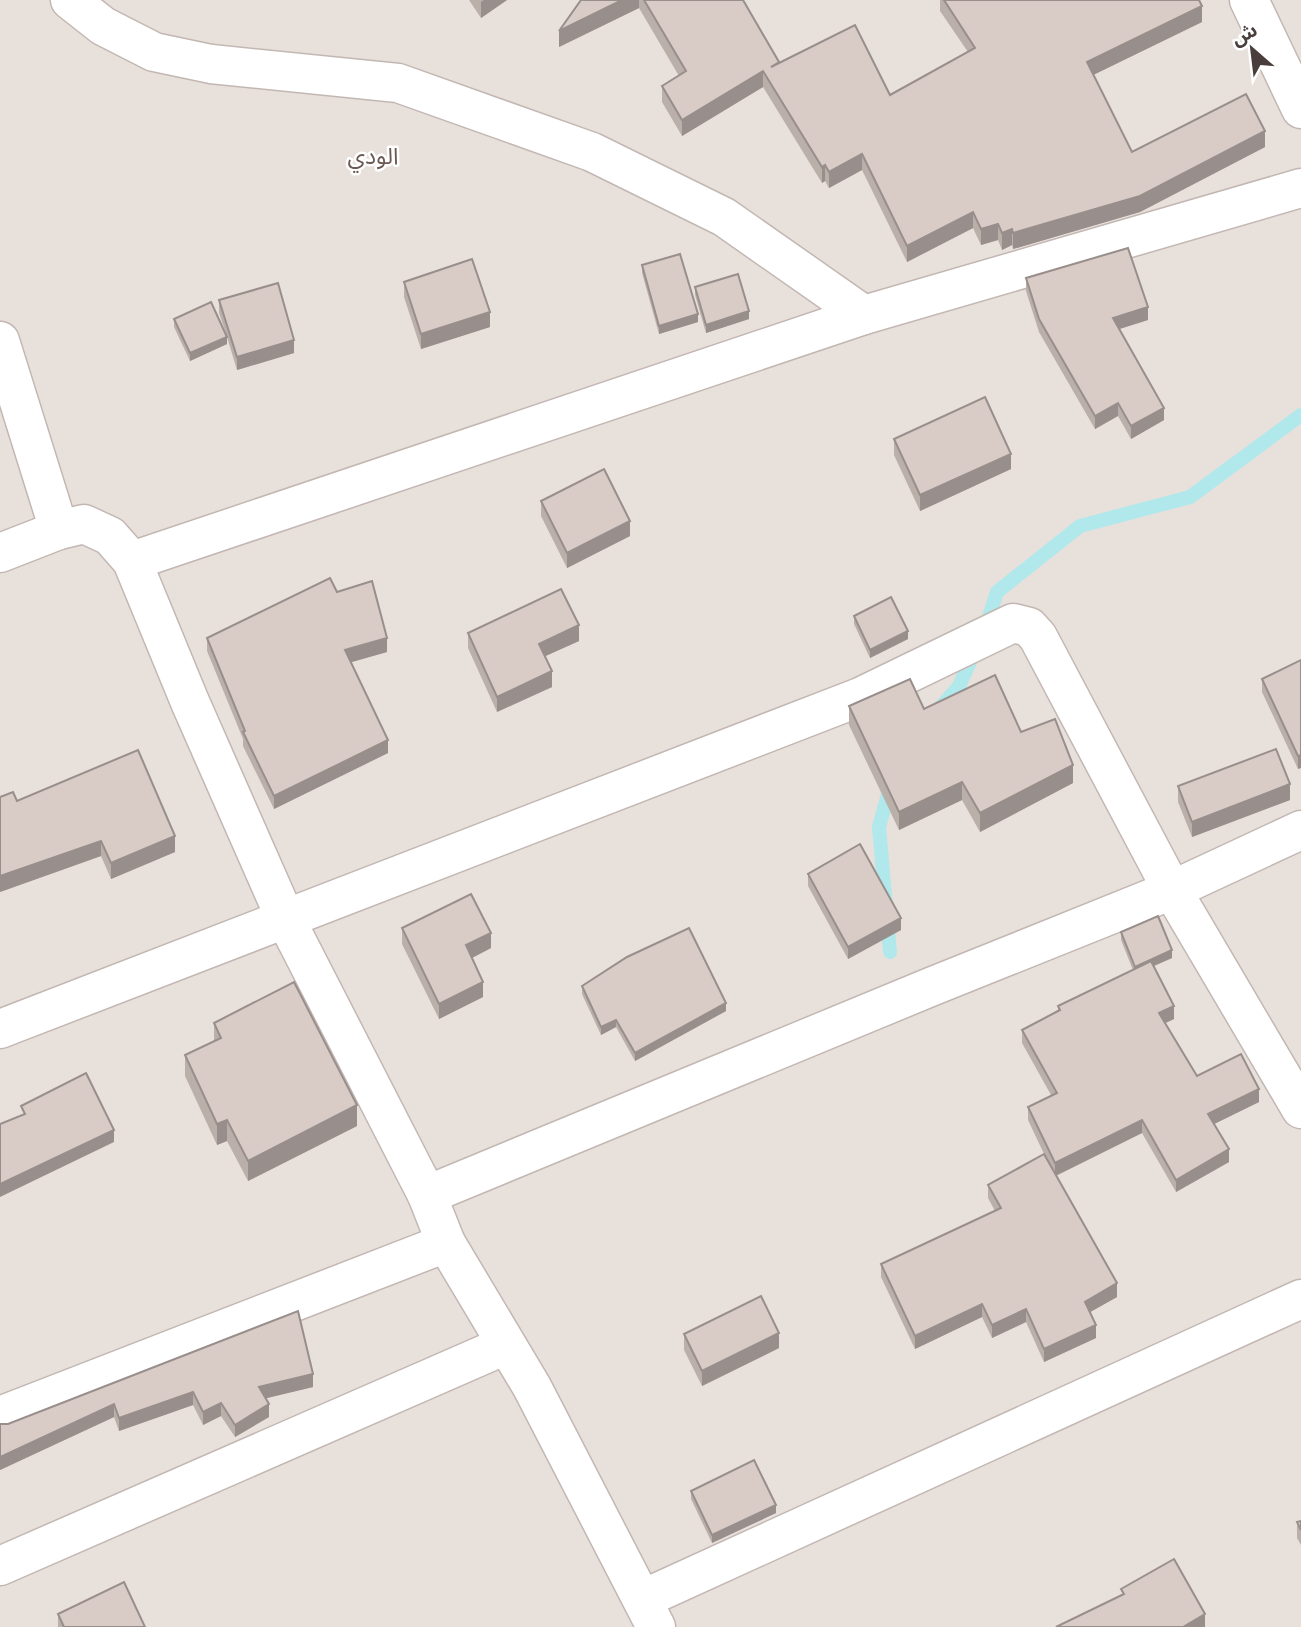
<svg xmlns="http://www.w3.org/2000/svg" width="1301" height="1627" font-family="Poppins,'Noto Sans Arabic',sans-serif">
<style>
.residential{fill:#e8e0db}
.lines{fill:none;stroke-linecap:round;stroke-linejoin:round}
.stream{stroke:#b0e8eb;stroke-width:14}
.minor-casing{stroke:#c3b7b3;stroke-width:41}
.minor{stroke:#fff;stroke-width:38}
.wall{fill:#bbafaa}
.shaded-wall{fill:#988e8b}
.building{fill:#d9cbc6;stroke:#988e8b;stroke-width:2}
.labels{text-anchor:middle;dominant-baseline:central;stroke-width:5;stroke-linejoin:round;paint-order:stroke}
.neighbourhood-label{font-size:23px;fill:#6b5953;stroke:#fff}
</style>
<rect width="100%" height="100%" fill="#f5f0ed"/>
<rect class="residential" x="0" y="0" width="1301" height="1627"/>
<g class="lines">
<g class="stream">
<polyline points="985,629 997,592 1080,526 1190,497 1301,415"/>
<polyline points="938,710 959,686 975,651"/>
<polyline points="890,952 879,827 891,784"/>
</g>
<g class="minor-casing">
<g id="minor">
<polyline points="70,0 103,26 154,52 211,64 398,83 592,152 724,217 864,315"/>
<polyline points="1249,0 1301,109"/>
<polyline points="0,341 59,530"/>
<polyline points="0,553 59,530 84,524 110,536 132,561 190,702 286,920 427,1195 446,1243 532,1387 656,1627"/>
<polyline points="132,561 864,315 1301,188"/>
<polyline points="0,1029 860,697 1013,623 1029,627 1038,637 1172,890 1301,1109"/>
<polyline points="427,1195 933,986 1172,890 1301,830"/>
<polyline points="0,1416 446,1243"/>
<polyline points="0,1566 506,1345"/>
<polyline points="643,1599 1301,1299"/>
</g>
</g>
<use href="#minor" class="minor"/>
</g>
<g class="wall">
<polygon points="469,0 507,0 481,18"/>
<polygon points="581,0 743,0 779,62 890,95 968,52 940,11 940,0 1199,0 1202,22 1093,75 1132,152 1265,147 1140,212 1013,249 1012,245 1002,250 998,240 981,245 973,228 907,262 862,170 829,188 825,181 822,183 763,87 682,136 662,102 662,86 679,76 639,8 559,47"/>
<polygon points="642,265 698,322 659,334 642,273"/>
<polygon points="1026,278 1148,320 1119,329 1164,420 1131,439 1118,416 1095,429 1039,332 1026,291"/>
<polygon points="404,282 490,327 421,349 404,297"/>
<polygon points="695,287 749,319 706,333 695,295"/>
<polygon points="219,300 294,353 237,370 227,337 227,344 190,361 174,327 174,319 227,336 219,313"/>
<polygon points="894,439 1011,469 920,511 894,455"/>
<polygon points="541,501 630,536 567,568 541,516"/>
<polygon points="337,592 387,652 351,662 388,753 274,809 243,746 243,739 207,651 207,638"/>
<polygon points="854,616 908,639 870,658 854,624"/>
<polygon points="468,633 579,641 545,656 552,687 497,712 468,648"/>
<polygon points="1301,660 1298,769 1262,692 1262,679"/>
<polygon points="849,706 924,709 1021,732 1073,783 980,832 962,800 899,830 849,725"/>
<polygon points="1178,786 1290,800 1192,837 1178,802"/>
<polygon points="0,797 17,801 175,852 111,879 101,856 0,892"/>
<polygon points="808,874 901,930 848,959 808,886"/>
<polygon points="402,928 491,948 472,958 483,997 439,1019 402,944"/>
<polygon points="1121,932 1172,958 1154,966 1174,1019 1165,1023 1197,1076 1259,1102 1214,1124 1229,1162 1176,1192 1142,1133 1056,1176 1117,1297 1090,1312 1096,1338 1044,1362 1026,1322 992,1338 982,1317 915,1349 881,1277 881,1264 995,1211 988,1198 988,1185 1045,1156 1028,1120 1028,1107 1051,1095 1022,1043 1022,1030 1058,1010 1058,1006 1133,970 1121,940"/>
<polygon points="582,986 726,1011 635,1061 616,1027 601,1035 582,994"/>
<polygon points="214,1023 357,1126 248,1181 227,1141 217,1145 185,1076 185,1055 214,1041"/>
<polygon points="298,1311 313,1387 266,1398 269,1417 235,1437 221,1416 203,1425 193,1405 119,1431 114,1417 0,1470 0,1424 8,1424"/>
<polygon points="684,1334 779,1348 702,1386 684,1350"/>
<polygon points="691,1491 776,1513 712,1543 691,1499"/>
<polygon points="1297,1522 1301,1530 1301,1545 1297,1538"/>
<polygon points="58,1614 145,1627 58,1627"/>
</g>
<g class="shaded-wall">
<polygon points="484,0 507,0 481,18 481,2"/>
<polygon points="622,0 639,0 639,8 559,47 559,31"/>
<polygon points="1202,6 1202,22 1087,78 1087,62"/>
<polygon points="763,71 763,87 682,136 682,120"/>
<polygon points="1265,131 1265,147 1140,212 1013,249 1013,233"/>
<polygon points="862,154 862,170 829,188 829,172"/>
<polygon points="825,165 825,181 822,183 822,167"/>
<polygon points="973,212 973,228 907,262 907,246"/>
<polygon points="998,224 998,240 981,245 981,229"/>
<polygon points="1012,229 1012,245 1002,250 1002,233"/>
<polygon points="1148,307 1148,320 1113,331 1113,318"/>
<polygon points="749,311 749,319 706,333 706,325"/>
<polygon points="490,312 490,327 421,349 421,334"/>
<polygon points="698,314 698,322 659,334 659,326"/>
<polygon points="227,337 227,344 190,361 190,353"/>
<polygon points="294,340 294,353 237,370 237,357"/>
<polygon points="1118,403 1118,416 1095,429 1095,416"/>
<polygon points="1164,408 1164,420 1131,439 1131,426"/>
<polygon points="1011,454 1011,469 920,511 920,495"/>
<polygon points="630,521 630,536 567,568 567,553"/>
<polygon points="579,625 579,641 539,659 539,644"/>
<polygon points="908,631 908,639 870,658 870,650"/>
<polygon points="387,638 387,652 345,664 345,650"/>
<polygon points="552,671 552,687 497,712 497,697"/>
<polygon points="388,740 388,753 274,809 274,796"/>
<polygon points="1301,755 1301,768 1298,769 1298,756"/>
<polygon points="1073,765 1073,783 980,832 980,813"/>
<polygon points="962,782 962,800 899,830 899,812"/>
<polygon points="1290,784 1290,800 1192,837 1192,822"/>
<polygon points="175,836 175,852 111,879 111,863"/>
<polygon points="101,841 101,856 0,892 0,876"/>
<polygon points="901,918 901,930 848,959 848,947"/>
<polygon points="491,933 491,948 466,961 466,945"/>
<polygon points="1172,950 1172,958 1135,974 1135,967"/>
<polygon points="483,982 483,997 439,1019 439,1004"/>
<polygon points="726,1003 726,1011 635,1061 635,1053"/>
<polygon points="1174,1006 1174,1019 1159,1026 1159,1013"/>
<polygon points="616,1020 616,1027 601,1035 601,1027"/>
<polygon points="1259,1089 1259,1102 1208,1127 1208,1114"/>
<polygon points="357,1105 357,1126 248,1181 248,1161"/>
<polygon points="227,1120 227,1141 217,1145 217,1124"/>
<polygon points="1142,1120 1142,1133 1055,1176 1055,1163"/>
<polygon points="114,1130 114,1142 0,1197 0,1184"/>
<polygon points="1229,1149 1229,1162 1176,1192 1176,1180"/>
<polygon points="1117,1283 1117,1297 1085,1315 1085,1302"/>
<polygon points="982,1304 982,1317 915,1349 915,1336"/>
<polygon points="1026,1309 1026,1322 992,1338 992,1325"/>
<polygon points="1096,1325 1096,1338 1044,1362 1044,1349"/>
<polygon points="779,1333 779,1348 702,1386 702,1371"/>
<polygon points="313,1374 313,1387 259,1400 259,1387"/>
<polygon points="193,1392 193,1405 119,1431 119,1418"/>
<polygon points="221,1403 221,1416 203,1425 203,1412"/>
<polygon points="114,1404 114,1417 0,1470 0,1457"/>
<polygon points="269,1404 269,1417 235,1437 235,1425"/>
<polygon points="776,1505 776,1513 712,1543 712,1535"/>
<polygon points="1205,1614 1205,1627 1183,1627"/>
</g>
<g class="building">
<polygon points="581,0 622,0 559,31"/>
<polygon points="644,0 743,0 779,62 771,67 855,25 890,95 975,48 944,0 1199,0 1202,6 1087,62 1132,152 1246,94 1265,131 1140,196 1013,233 1012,229 1002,233 998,224 981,229 973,212 907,246 862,154 829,172 825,165 822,167 763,71 682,120 662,86 686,71"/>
<polygon points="1128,248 1148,307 1113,318 1164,408 1131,426 1118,403 1095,416 1039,319 1026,278"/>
<polygon points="680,254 698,314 659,326 642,265"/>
<polygon points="472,259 490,312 421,334 404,282"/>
<polygon points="738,274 749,311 706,325 695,287"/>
<polygon points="278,283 294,340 237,357 219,300"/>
<polygon points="211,302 227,337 190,353 174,319"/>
<polygon points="985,397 1011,454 920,495 894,439"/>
<polygon points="604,469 630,521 567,553 541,501"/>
<polygon points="330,578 337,592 372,581 387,638 345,650 388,740 274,796 243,732 245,731 207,638"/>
<polygon points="561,589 579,625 539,644 552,671 497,697 468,633"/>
<polygon points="891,597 908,631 870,650 854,616"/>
<polygon points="1301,660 1301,755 1298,756 1262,679"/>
<polygon points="995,675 1021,732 1055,719 1073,765 980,813 962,782 899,812 849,706 910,679 924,709"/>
<polygon points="1276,749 1290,784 1192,822 1178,786"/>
<polygon points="138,750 175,836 111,863 101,841 0,876 0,797 13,792 17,801"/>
<polygon points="860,844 901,918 848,947 808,874"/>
<polygon points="471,894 491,933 466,945 483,982 439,1004 402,928"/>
<polygon points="1158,916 1172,950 1135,967 1121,932"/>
<polygon points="689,928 726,1003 635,1053 616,1020 601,1027 582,986 627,957"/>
<polygon points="1151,961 1174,1006 1159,1013 1197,1076 1241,1054 1259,1089 1208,1114 1229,1149 1176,1180 1142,1120 1055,1163 1028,1107 1057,1093 1022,1030 1060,1010 1058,1006"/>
<polygon points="294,982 357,1105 248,1161 227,1120 217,1124 185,1055 221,1038 214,1023"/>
<polygon points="86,1073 114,1130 0,1184 0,1124 25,1114 21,1106"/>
<polygon points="1044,1154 1117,1283 1085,1302 1096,1325 1044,1349 1026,1309 992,1325 982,1304 915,1336 881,1264 1001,1208 988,1185"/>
<polygon points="761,1296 779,1333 702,1371 684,1334"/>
<polygon points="298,1311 313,1374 259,1387 269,1404 235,1425 221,1403 203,1412 193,1392 119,1418 114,1404 0,1457 0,1424 8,1424"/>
<polygon points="754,1460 776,1505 712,1535 691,1491"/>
<polygon points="1301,1521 1301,1530 1297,1522"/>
<polygon points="1174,1559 1205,1614 1183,1627 1056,1627 1124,1594 1121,1589"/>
<polygon points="124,1582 145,1627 64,1627 58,1614"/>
</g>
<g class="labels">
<g class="neighbourhood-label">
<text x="373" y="156">الودي</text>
</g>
</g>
<g transform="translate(1252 49) rotate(332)" stroke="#ffffff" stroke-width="5" paint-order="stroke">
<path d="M0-5L12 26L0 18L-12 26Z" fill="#493e3b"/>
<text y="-10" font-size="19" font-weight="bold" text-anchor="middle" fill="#493e3b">ش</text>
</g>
</svg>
